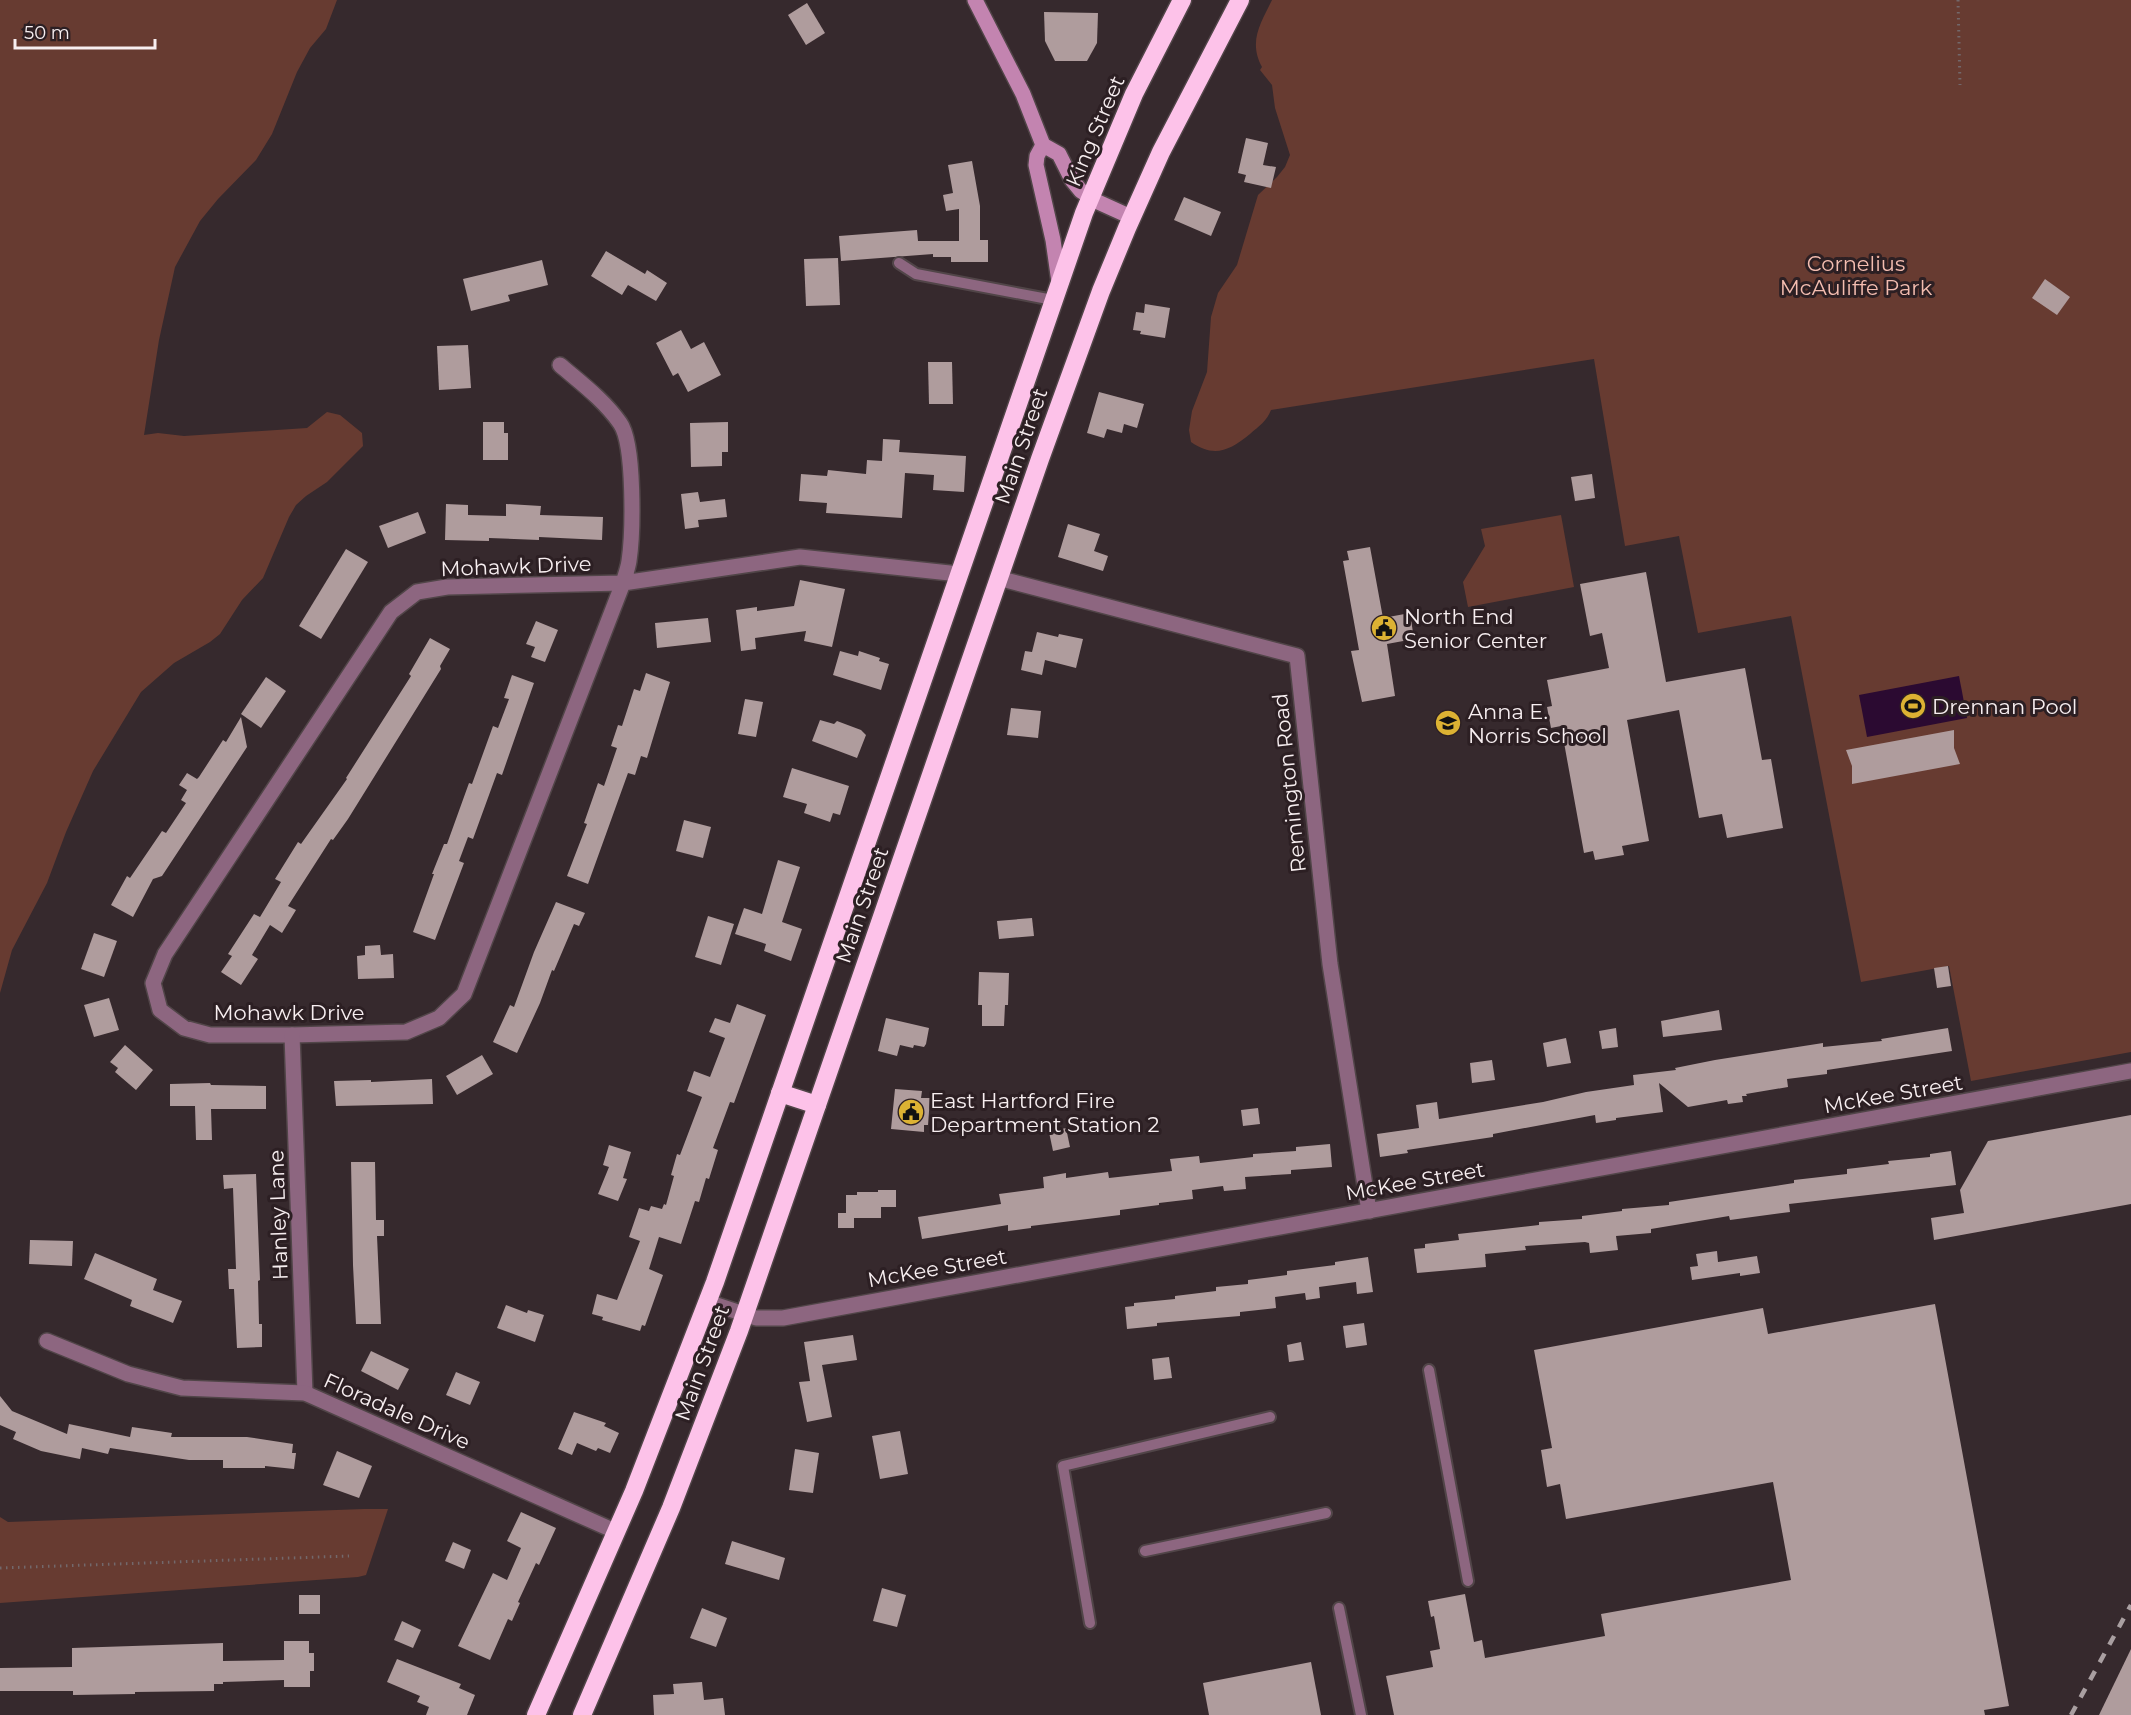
<svg xmlns="http://www.w3.org/2000/svg" width="2131" height="1715" font-family="Montserrat,sans-serif">
<style>
.green{fill:#673b31}
.water{fill:#2b0a31}
.building{fill:#af9c9d}
.lines{fill:none;stroke-linecap:round;stroke-linejoin:round}
.lane-casing{stroke:#514548;stroke-width:14}
.street-casing{stroke:#514548;stroke-width:18}
.secondary-casing{stroke:#514548;stroke-width:18}
.highway-casing{stroke:#514548;stroke-width:21}
.path{stroke:#73686b;stroke-width:3;stroke-dasharray:1.5 4.5;stroke-linecap:butt}
.lane{stroke:#8d6680;stroke-width:10}
.street{stroke:#8d6680;stroke-width:15}
.secondary{stroke:#c384b0;stroke-width:15}
.highway{stroke:#fdc2e9;stroke-width:18}
.rail{stroke:#a99fa1;stroke-width:4.5;stroke-dasharray:10 10;stroke-linecap:butt}
.labels{text-anchor:middle;dominant-baseline:central;stroke-width:6;stroke-linejoin:round;paint-order:stroke}
.street-label{font-size:21px;fill:#f7eef0;stroke:#2c1f23}
.park-label{font-size:21px;fill:#f4bdb0;stroke:#2c1f23}
.poi-label{font-size:21px;fill:#f7eef0;stroke:#2c1f23;text-anchor:start}
</style>
<rect width="100%" height="100%" fill="#36292d"/>
<g class="green">
<polygon points="0,0 337,0 326,29 310,48 297,72 272,134 256,160 218,199 200,221 175,267 159,340 144,435 158,433 184,436 307,428 327,412 340,415 362,433 363,446 327,482 306,496 296,505 289,517 263,578 242,600 220,634 210,642 174,663 141,692 93,771 66,832 47,883 12,950 0,993"/>
<path d="M1272,0h859v1052l-160,29 -22,-115 -88,16 -70,-366 -93,17 -19,-97 -54,10 -31,-187 -323,51c-4,11 -12,16 -21,24 -21,17 -36,24 -59,8l-2,-12 3,-19 15,-39 4,-55 7,-24 19,-28 21,-70 19,-18 8,-10 5,-12 -15,-47 -3,-23 -12,-15 2,-3c-14,-26 -1,-44 10,-67z"/>
<polygon points="1561,515 1574,587 1468,607 1463,582 1485,546 1481,529"/>
<polygon points="364,1509 388,1509 366,1575 358,1577 0,1603 0,1517 8,1522"/>
</g>
<polygon class="water" points="1959,676 1967,718 1867,737 1859,695"/>
<g class="building">
<polygon points="807,3 825,33 806,45 788,15"/>
<polygon points="1044,12 1098,13 1097,43 1087,61 1055,61 1045,41"/>
<polygon points="1246,138 1268,143 1263,165 1276,167 1271,188 1244,182 1246,175 1238,173"/>
<polygon points="972,161 980,206 980,240 988,240 988,262 951,262 951,257 933,257 933,254 841,261 839,236 917,230 918,241 959,241 959,209 946,211 943,195 953,193 948,165"/>
<polygon points="1184,197 1221,212 1211,236 1174,220"/>
<polygon points="606,251 645,274 647,270 667,283 656,301 628,285 622,295 591,276"/>
<polygon points="838,258 840,305 806,306 804,259"/>
<polygon points="542,260 548,285 508,295 510,301 471,311 463,279"/>
<polygon points="2045,279 2070,297 2057,315 2032,298"/>
<polygon points="1145,304 1170,308 1165,338 1140,334 1141,331 1133,330 1136,312 1144,313"/>
<polygon points="681,330 691,349 704,342 721,375 688,392 678,373 673,376 656,343"/>
<polygon points="468,345 471,388 439,390 437,346"/>
<polygon points="928,362 952,362 953,404 929,404"/>
<polygon points="1099,392 1144,404 1137,428 1124,424 1122,433 1107,429 1104,438 1087,433"/>
<polygon points="483,422 504,422 504,433 508,433 508,460 483,460"/>
<polygon points="728,422 728,452 722,452 722,466 691,467 690,423"/>
<polygon points="883,439 900,440 899,452 966,456 964,492 933,490 934,475 905,473 902,518 826,513 827,503 799,501 801,474 827,476 828,470 866,474 867,460 882,461"/>
<polygon points="1592,474 1595,498 1575,501 1571,477"/>
<polygon points="698,492 700,502 725,499 727,517 698,520 699,527 685,529 681,494"/>
<polygon points="446,504 468,505 468,515 506,516 506,504 541,506 540,515 603,517 602,540 539,537 539,540 489,538 489,541 445,540"/>
<polygon points="418,512 426,533 388,548 379,526"/>
<polygon points="1068,524 1100,534 1094,551 1108,556 1103,571 1058,557"/>
<polygon points="1370,547 1383,618 1410,613 1414,639 1387,644 1395,696 1362,702 1351,651 1359,650 1343,561 1349,560 1347,551"/>
<polygon points="346,549 368,562 321,639 299,626"/>
<polygon points="1646,572 1666,682 1745,668 1762,760 1771,759 1783,828 1727,838 1722,814 1699,818 1679,710 1627,720 1649,841 1622,846 1624,855 1595,860 1593,851 1584,853 1561,726 1551,728 1547,707 1552,706 1547,680 1609,668 1602,633 1590,636 1580,584"/>
<polygon points="800,580 845,589 832,647 804,641 806,631 755,638 756,649 741,651 736,610 757,607 757,611 794,606"/>
<polygon points="708,618 711,642 657,648 655,623"/>
<polygon points="536,621 558,630 545,662 531,657 535,647 526,644"/>
<polygon points="1037,632 1058,637 1059,634 1083,639 1076,668 1045,660 1042,675 1021,670 1025,651 1032,652"/>
<polygon points="430,638 450,649 440,666 441,669 348,819 333,840 331,839 288,906 296,910 282,933 270,925 252,955 258,959 241,985 221,972 232,956 228,954 254,914 260,917 281,882 275,879 298,842 301,844 347,779 346,778 411,676 409,674"/>
<polygon points="840,651 858,656 859,651 880,658 879,661 889,664 881,690 833,675"/>
<polygon points="646,673 670,682 647,758 641,756 635,775 628,773 588,884 567,876 587,824 584,823 598,783 604,786 617,748 611,746 618,725 622,726 634,689 640,691"/>
<polygon points="512,675 534,683 502,775 497,773 473,839 468,837 459,861 464,863 435,940 413,932 434,874 432,874 444,844 447,844 469,783 472,784 493,726 498,728 509,699 504,698"/>
<polygon points="266,677 286,691 261,728 241,714"/>
<polygon points="745,699 763,702 756,737 738,734"/>
<polygon points="1011,708 1041,711 1038,738 1007,735"/>
<polygon points="241,717 247,747 162,876 153,879 133,917 111,905 127,876 130,878 162,831 166,833 186,803 181,800 187,790 179,785 187,773 197,779 199,777 223,740 226,742"/>
<polygon points="820,720 834,724 837,721 861,730 866,735 857,758 812,741"/>
<polygon points="1954,730 1954,748 1960,764 1852,784 1852,766 1846,750"/>
<polygon points="792,768 849,786 840,815 833,813 830,822 804,813 807,804 783,797"/>
<polygon points="684,820 711,827 703,858 676,851"/>
<polygon points="778,860 800,867 782,922 802,929 791,961 764,951 766,944 735,934 744,908 762,914"/>
<polygon points="556,902 585,913 579,926 574,924 554,971 552,970 540,1003 517,1053 493,1042 510,1005 514,1007 534,952"/>
<polygon points="708,916 734,924 721,965 695,957"/>
<polygon points="1032,918 1034,936 999,939 997,921"/>
<polygon points="94,933 117,941 104,977 81,969"/>
<polygon points="380,945 381,955 393,954 394,978 358,979 357,956 365,955 365,946"/>
<polygon points="1948,966 1951,986 1937,988 1934,968"/>
<polygon points="979,972 1009,973 1008,1005 1005,1005 1004,1026 982,1026 982,1005 978,1005"/>
<polygon points="109,998 119,1030 94,1037 84,1005"/>
<polygon points="737,1004 766,1015 734,1103 730,1102 713,1148 718,1150 709,1179 706,1178 699,1202 695,1201 681,1244 659,1237 649,1269 663,1275 645,1326 642,1325 640,1331 602,1320 603,1317 592,1314 597,1294 617,1300 640,1241 629,1237 639,1208 649,1211 651,1206 662,1209 664,1204 666,1205 674,1176 671,1175 677,1154 680,1155 702,1097 687,1091 694,1071 710,1077 725,1038 709,1032 715,1018 730,1023"/>
<polygon points="1719,1010 1722,1030 1663,1037 1661,1021"/>
<polygon points="886,1018 929,1028 926,1044 924,1047 914,1045 913,1048 900,1045 897,1056 878,1051"/>
<polygon points="1616,1028 1618,1047 1602,1049 1599,1031"/>
<polygon points="1948,1028 1952,1051 1827,1070 1827,1074 1787,1079 1788,1087 1746,1094 1747,1096 1742,1096 1743,1102 1728,1104 1727,1100 1688,1107 1659,1083 1663,1112 1616,1118 1616,1120 1596,1123 1595,1115 1493,1134 1493,1137 1407,1150 1408,1153 1380,1157 1377,1134 1419,1128 1416,1105 1437,1102 1439,1119 1470,1114 1543,1102 1586,1092 1634,1085 1633,1075 1676,1070 1675,1068 1715,1060 1823,1043 1823,1047 1882,1041 1881,1039"/>
<polygon points="1566,1038 1571,1063 1547,1067 1543,1043"/>
<polygon points="125,1045 153,1070 136,1090 115,1072 118,1068 110,1062"/>
<polygon points="482,1055 493,1074 457,1095 446,1076"/>
<polygon points="1492,1060 1495,1080 1472,1083 1470,1063"/>
<polygon points="432,1079 433,1104 336,1106 334,1081 371,1080 371,1082"/>
<polygon points="210,1083 211,1085 266,1086 266,1109 211,1109 212,1140 196,1140 195,1106 170,1106 170,1084"/>
<polygon points="895,1089 922,1091 921,1098 930,1098 928,1125 924,1125 924,1132 891,1129"/>
<polygon points="1258,1108 1260,1124 1243,1126 1241,1110"/>
<polygon points="2131,1115 2131,1204 1934,1240 1931,1218 1964,1213 1960,1190 1988,1141"/>
<polygon points="1066,1128 1070,1147 1053,1151 1049,1132"/>
<polygon points="1330,1144 1332,1167 1291,1170 1291,1174 1245,1177 1246,1189 1224,1191 1223,1186 1192,1190 1193,1199 1159,1203 1159,1205 1120,1210 1120,1215 1031,1226 1031,1228 1008,1231 1008,1225 922,1239 918,1217 1001,1204 999,1194 1044,1188 1043,1177 1066,1173 1066,1178 1108,1172 1109,1178 1172,1171 1170,1159 1199,1156 1200,1163 1253,1157 1253,1154 1296,1151 1296,1147"/>
<polygon points="609,1145 631,1152 623,1178 627,1179 618,1201 598,1194 609,1167 603,1165"/>
<polygon points="1951,1151 1956,1185 1789,1204 1790,1212 1730,1220 1729,1216 1651,1229 1651,1233 1616,1236 1618,1250 1590,1253 1589,1243 1585,1242 1525,1246 1526,1250 1485,1254 1486,1267 1417,1273 1414,1249 1425,1248 1425,1244 1459,1240 1458,1234 1539,1225 1539,1222 1582,1219 1582,1216 1622,1211 1622,1209 1669,1205 1669,1202 1794,1183 1794,1180 1847,1174 1847,1169 1889,1164 1888,1161 1930,1157 1930,1154"/>
<polygon points="351,1162 375,1162 376,1220 384,1220 384,1236 377,1236 381,1324 356,1324 353,1265"/>
<polygon points="256,1174 260,1280 258,1281 259,1324 262,1324 262,1347 237,1348 234,1289 229,1289 228,1269 236,1269 233,1188 224,1189 223,1175"/>
<polygon points="878,1190 896,1190 896,1207 881,1207 881,1218 854,1218 854,1228 838,1228 838,1213 846,1213 846,1195 857,1195 857,1192 878,1192"/>
<polygon points="30,1240 73,1241 72,1266 29,1264"/>
<polygon points="1717,1251 1718,1262 1757,1256 1760,1273 1740,1276 1740,1273 1692,1280 1690,1267 1698,1266 1696,1254"/>
<polygon points="95,1253 157,1279 153,1290 182,1301 173,1323 130,1306 132,1300 84,1279"/>
<polygon points="1368,1257 1373,1292 1357,1294 1356,1282 1319,1287 1320,1298 1306,1300 1305,1293 1275,1297 1276,1308 1240,1312 1240,1316 1157,1323 1157,1326 1127,1329 1125,1307 1134,1306 1134,1303 1175,1299 1175,1296 1216,1291 1216,1287 1248,1284 1248,1280 1287,1275 1287,1271 1335,1265 1335,1262"/>
<polygon points="1935,1304 2009,1706 1984,1710 1985,1715 1394,1715 1386,1676 1433,1667 1430,1651 1440,1649 1434,1616 1431,1617 1428,1601 1465,1594 1474,1642 1482,1640 1485,1658 1605,1636 1601,1614 1791,1580 1773,1482 1566,1519 1560,1484 1547,1487 1541,1450 1552,1448 1534,1350 1763,1308 1768,1334"/>
<polygon points="506,1305 527,1313 528,1310 544,1315 535,1342 497,1328"/>
<polygon points="1364,1323 1367,1345 1346,1348 1343,1326"/>
<polygon points="853,1335 857,1360 822,1365 832,1417 807,1422 799,1382 810,1381 804,1342"/>
<polygon points="1301,1342 1304,1360 1289,1362 1287,1345"/>
<polygon points="371,1351 409,1369 398,1390 361,1371"/>
<polygon points="1169,1357 1172,1378 1154,1380 1152,1359"/>
<polygon points="456,1372 480,1382 470,1405 446,1395"/>
<polygon points="0,1396 12,1411 67,1434 69,1424 130,1437 132,1427 172,1433 171,1437 247,1437 293,1444 292,1453 296,1453 294,1469 265,1466 265,1468 223,1468 223,1460 189,1460 110,1448 108,1454 82,1448 80,1459 41,1451 13,1439 16,1432 0,1425"/>
<polygon points="574,1412 606,1423 604,1426 619,1433 610,1453 598,1448 596,1451 577,1443 572,1455 558,1449"/>
<polygon points="900,1431 908,1474 880,1479 872,1436"/>
<polygon points="795,1449 819,1453 813,1493 789,1490"/>
<polygon points="337,1451 372,1466 359,1498 323,1485"/>
<polygon points="521,1512 556,1528 539,1565 536,1563 518,1602 520,1603 512,1621 508,1619 490,1660 458,1646 493,1573 507,1580 521,1548 507,1541"/>
<polygon points="732,1541 785,1558 779,1580 725,1564"/>
<polygon points="453,1542 471,1550 464,1569 445,1561"/>
<polygon points="882,1588 906,1595 897,1627 873,1621"/>
<rect x="299" y="1595" width="21" height="19"/>
<polygon points="702,1608 727,1618 716,1647 690,1638"/>
<polygon points="402,1621 421,1630 413,1648 394,1640"/>
<polygon points="284,1641 309,1641 309,1653 314,1653 314,1671 310,1671 310,1687 284,1687 284,1680 223,1682 223,1684 214,1684 214,1691 135,1692 135,1694 73,1695 73,1691 0,1691 0,1668 72,1667 72,1648 223,1643 223,1661 284,1660"/>
<polygon points="2131,1649 2131,1715 2099,1715"/>
<polygon points="397,1659 461,1684 459,1688 475,1695 467,1715 426,1715 429,1707 417,1702 420,1696 387,1682"/>
<polygon points="1311,1662 1321,1715 1209,1715 1203,1683"/>
<polygon points="702,1682 704,1700 723,1698 725,1715 654,1715 653,1695 674,1694 673,1684"/>
</g>
<g class="lines">
<g class="lane-casing">
<g id="lane">
<polyline points="899,263 916,274 1053,300"/>
<polyline points="1429,1370 1468,1581"/>
<polyline points="1145,1551 1326,1513"/>
<polyline points="1339,1608 1361,1715"/>
<polyline points="1090,1623 1063,1466 1270,1417"/>
</g>
</g>
<g class="street-casing">
<g id="street">
<path d="M560,365c21,18 44,35 60,58 15,21 13,111 9,138 -1,7 -4,15 -6,22l-159,411 -25,24 -33,14 -114,3h-82l-26,-7 -24,-18 -7,-27 12,-29 226,-342 26,-20 30,-5 176,-4 177,-26 159,17"/>
<polyline points="998,578 1297,656 1330,964 1369,1211"/>
<polyline points="292,1035 305,1393"/>
<polyline points="708,1302 756,1318 783,1318 2131,1071"/>
<polyline points="47,1341 128,1374 182,1388 305,1393 617,1532"/>
</g>
</g>
<g class="secondary-casing">
<g id="secondary">
<polyline points="975,0 1023,94 1043,145 1059,154 1072,180 1081,191 1098,202 1131,217"/>
<polyline points="1043,145 1037,156 1036,165 1053,240 1059,282"/>
</g>
</g>
<g class="highway-casing">
<g id="highway">
<polyline points="780,1093 817,1105"/>
<polyline points="536,1715 634,1491 715,1282 1084,213 1134,94 1182,0"/>
<polyline points="582,1715 671,1508 739,1331 1040,459 1101,291 1127,228 1161,152 1240,0"/>
</g>
</g>
<g class="path">
<polyline points="1958,0 1960,85"/>
<polyline points="0,1568 349,1556"/>
</g>
<use href="#lane" class="lane"/>
<use href="#street" class="street"/>
<use href="#secondary" class="secondary"/>
<use href="#highway" class="highway"/>
<polyline class="rail" points="2071,1715 2131,1605"/>
</g>
<defs>
<g id="civic-disc" transform="scale(1.35)"><circle r="9.5" fill="#dcb233" stroke="#2c1f23"/><path d="M-.6-6.5H3V-4.5H.6V-3L4-1V1h2V6H-6V1h2V-1L-.6-3ZM-1.2 2.5V6h2.4V2.5Z" fill="#111"/></g>
<g id="stadium-disc" transform="scale(1.35)"><circle r="9.5" fill="#dcb233" stroke="#2c1f23"/><path d="M0-5a6.5 5 0 1 0 0 10a6.5 5 0 1 0 0-10ZM-3.5-1.8h7v3.6h-7Z" fill="#111"/></g>
<g id="school-disc" transform="scale(1.35)"><circle r="9.5" fill="#dcb233" stroke="#2c1f23"/><path d="M0-5L7-2L0 1L-7-2ZM-4 1L0 2.5L4 1V4Q0 6-4 4Z" fill="#111"/></g>
</defs>
<g fill-rule="evenodd">
<use href="#civic-disc" x="1384" y="628"/>
<use href="#stadium-disc" x="1913" y="706"/>
<use href="#school-disc" x="1448" y="723"/>
<use href="#civic-disc" x="911" y="1112"/>
</g>
<g class="labels">
<g class="street-label">
<text transform="translate(1095 131) rotate(-67)">King Street</text>
<text transform="translate(1021 446) rotate(-71)">Main Street</text>
<text transform="translate(516 566) rotate(-2)">Mohawk Drive</text>
<text transform="translate(1289 783) rotate(-96)">Remington Road</text>
<text transform="translate(862 905) rotate(-71)">Main Street</text>
<text x="289" y="1012">Mohawk Drive</text>
<text transform="translate(1893 1094) rotate(-10)">McKee Street</text>
<text transform="translate(1415 1181) rotate(-10)">McKee Street</text>
<text transform="translate(278 1215) rotate(-92)">Hanley Lane</text>
<text transform="translate(937 1268) rotate(-10)">McKee Street</text>
<text transform="translate(702 1363) rotate(-70)">Main Street</text>
<text transform="translate(397 1411) rotate(24)">Floradale Drive</text>
</g>
<g class="park-label">
<text x="1856" y="263">Cornelius<tspan x="1856" dy="24">McAuliffe Park</tspan></text>
</g>
<g class="poi-label">
<text x="1404" y="616">North End<tspan x="1404" dy="24">Senior Center</tspan></text>
<text x="1932" y="706">Drennan Pool</text>
<text x="1468" y="711">Anna E.<tspan x="1468" dy="24">Norris School</tspan></text>
<text x="930" y="1100">East Hartford Fire<tspan x="930" dy="24">Department Station 2</tspan></text>
</g>
</g>
<path d="M15 39v9h140v-9" fill="none" stroke="#f7eef0" stroke-width="3"/>
<text x="24" y="39" font-size="18" fill="#f7eef0" stroke="#2c1f23" stroke-width="4.5" paint-order="stroke">50 m</text>
</svg>
